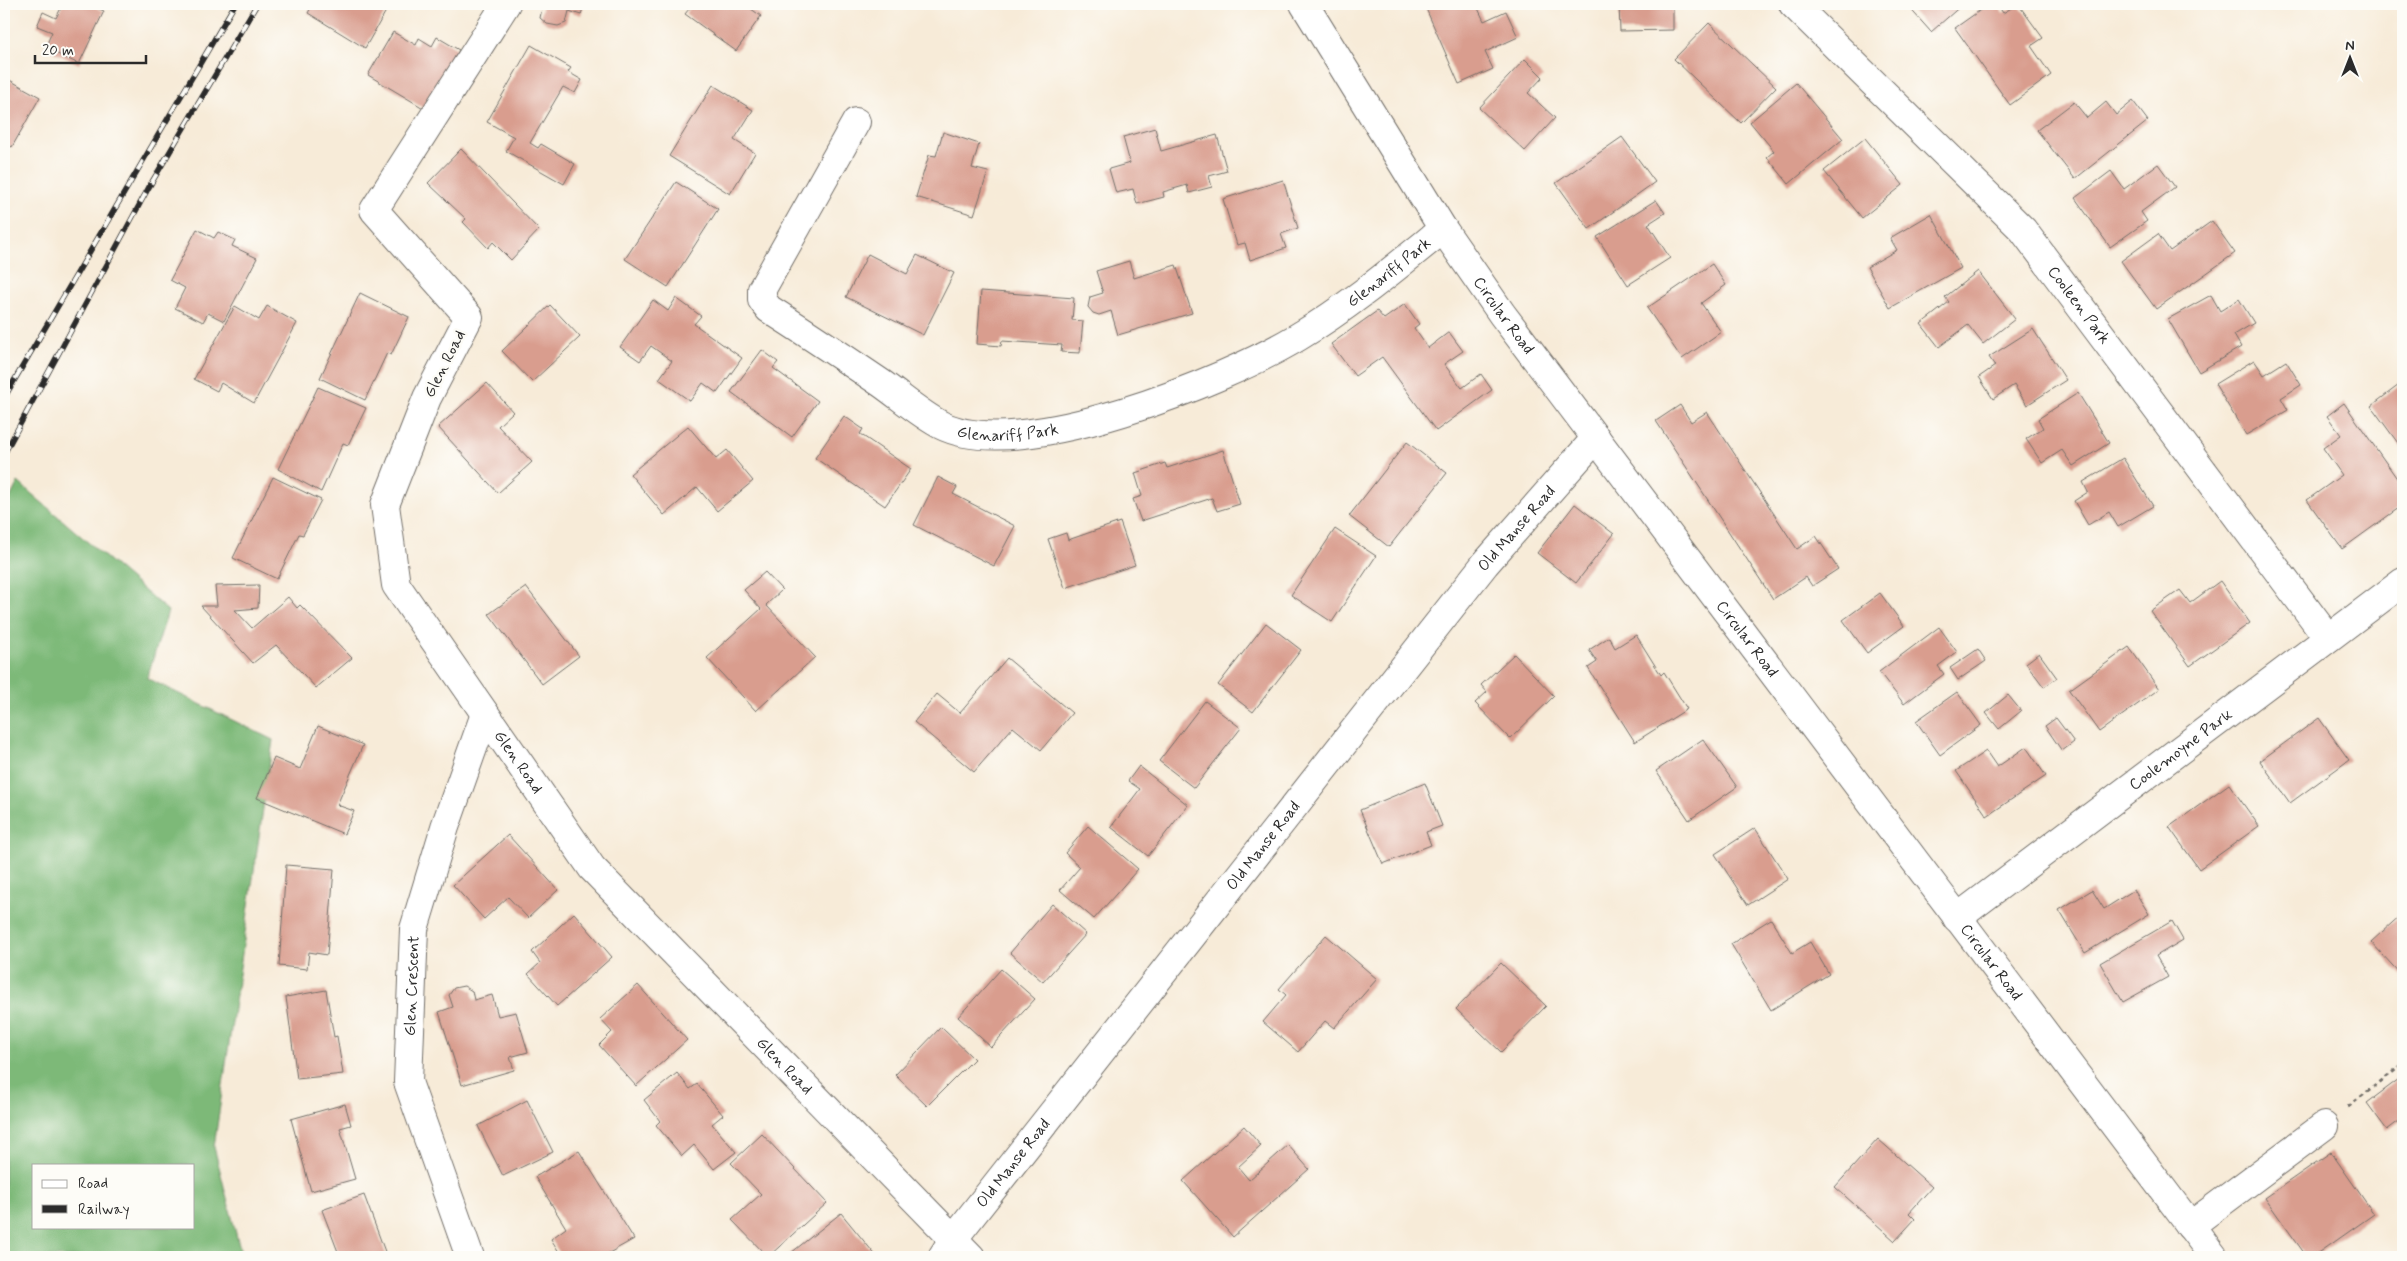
<svg xmlns="http://www.w3.org/2000/svg" width="2407" height="1261" font-family="Mynerve,sans-serif">
<style>
.forest{fill:#7db978;stroke:#547252;fill-rule:evenodd}
.building{fill:#d99d8e}
.lines{fill:none;stroke-linecap:round;stroke-linejoin:round}
.minor-casing{stroke:#726e68;stroke-width:30}
.path{stroke:#726e68;stroke-width:3;stroke-dasharray:4 4;stroke-linecap:butt}
.minor{stroke:#fff;stroke-width:28}
.rail-casing{stroke:#2b2b2b;stroke-width:5.5}
.rail{stroke:#fdfcf7;stroke-width:4;stroke-dasharray:11;stroke-linecap:butt}
.labels{text-anchor:middle;dominant-baseline:central;stroke-width:5;stroke-linejoin:round;paint-order:stroke}
.street-label{font-size:16px;fill:#2b2b2b;stroke:#fdfcf7}
</style>
<rect width="100%" height="100%" fill="#fdfcf7"/>
<filter id="ink" filterUnits="userSpaceOnUse"><feTurbulence type="fractalNoise" baseFrequency=".02" numOctaves="2"/><feDisplacementMap in="SourceGraphic" scale="10" xChannelSelector="R" yChannelSelector="G"/><feConvolveMatrix kernelMatrix="1 2 1 2 8 2 1 2 1" color-interpolation-filters="sRGB"/></filter>
<filter id="wash" filterUnits="userSpaceOnUse"><feTurbulence type="fractalNoise" baseFrequency=".0096" numOctaves="4" result="noise"/><feDisplacementMap in="SourceGraphic" scale="20" xChannelSelector="R" yChannelSelector="G"/><feGaussianBlur stdDeviation="1.12" result="paint"/><feColorMatrix in="noise" values="0 0 0 0 0 0 0 0 0 0 0 0 0 0 0 0 0 1.4 0 .05"/><feComposite in="paint" operator="in"/></filter>
<g filter="url(#wash)">
<rect width="100%" height="100%" fill="#f7ebd8"/>
<path class="forest" d="M18,482l150,129 -21,67 126,62 -59,407 28,110h-238v-747zM34,1165h160v62h-160z"/>
<g id="blocks">
<g class="building">
<polygon points="63,4 88,4 104,11 79,64 45,48 52,32 37,26 43,12 56,18"/>
<polygon points="313,4 390,4 365,48 308,13"/>
<polygon points="543,4 584,4 581,15 569,11 566,23 558,26 547,24 540,18"/>
<polygon points="693,4 748,4 747,6 761,16 736,51 685,14"/>
<polygon points="1424,4 1476,4 1484,21 1506,11 1518,37 1485,52 1493,69 1459,84"/>
<polygon points="1619,4 1673,4 1673,30 1620,31"/>
<polygon points="1906,4 1963,4 1931,32"/>
<polygon points="1989,4 1997,4 2003,13 2018,4 2043,38 2031,46 2051,75 2010,105 1955,28"/>
<polygon points="1709,23 1776,87 1741,123 1674,59"/>
<polygon points="393,32 416,45 419,38 432,46 437,37 459,50 425,109 368,75"/>
<polygon points="531,45 571,68 568,72 582,80 575,93 563,87 530,143 538,148 541,144 575,164 564,184 506,151 514,137 487,122"/>
<polygon points="1525,59 1543,77 1528,93 1555,118 1525,151 1479,108"/>
<polygon points="4,77 40,97 12,147 4,143"/>
<polygon points="1796,83 1843,139 1789,184 1767,157 1774,151 1750,122"/>
<polygon points="713,85 753,110 734,140 755,153 730,194 669,156"/>
<polygon points="2133,101 2148,121 2075,179 2037,130 2074,102 2087,118 2106,102 2116,115"/>
<polygon points="1155,128 1161,151 1217,135 1227,171 1209,176 1212,187 1189,193 1187,185 1163,192 1164,197 1137,204 1133,189 1116,193 1109,169 1130,163 1123,137"/>
<polygon points="943,132 979,144 972,168 988,172 974,215 916,197 929,155 936,156"/>
<polygon points="1622,137 1655,182 1589,229 1556,183"/>
<polygon points="1865,138 1903,185 1862,218 1824,171"/>
<polygon points="461,149 539,230 511,260 493,242 488,248 463,222 466,219 428,183"/>
<polygon points="2158,164 2175,187 2141,212 2147,221 2110,247 2075,198 2111,171 2124,189"/>
<polygon points="1283,180 1298,228 1281,234 1286,248 1250,260 1245,243 1237,245 1223,199"/>
<polygon points="676,182 718,209 668,287 625,259"/>
<polygon points="1656,200 1665,213 1648,224 1670,258 1628,285 1597,237"/>
<polygon points="1931,214 1961,268 1890,308 1867,267 1897,250 1890,238"/>
<polygon points="2212,221 2235,253 2156,309 2121,261 2158,234 2170,251"/>
<polygon points="197,229 214,238 218,232 235,240 232,246 257,258 224,321 208,313 203,322 175,308 185,288 170,280"/>
<polygon points="868,254 907,274 917,255 954,273 923,335 846,297"/>
<polygon points="1129,261 1134,278 1176,265 1192,313 1118,335 1111,311 1099,315 1093,313 1088,307 1090,297 1103,293 1096,271"/>
<polygon points="1712,264 1726,285 1701,303 1721,332 1682,359 1647,308"/>
<polygon points="1978,271 2015,319 1983,344 1968,325 1939,347 1921,324 1949,302 1945,297"/>
<polygon points="981,291 1074,298 1072,320 1083,321 1080,353 1061,352 1062,345 1002,341 1001,346 977,344"/>
<polygon points="360,293 409,317 391,355 387,353 365,400 320,378"/>
<polygon points="2211,295 2220,311 2239,299 2254,323 2234,335 2241,347 2199,372 2168,319"/>
<polygon points="676,298 701,316 694,324 742,358 717,393 703,383 690,401 659,379 672,361 651,346 640,361 620,347 653,300 668,311"/>
<polygon points="1405,304 1419,324 1414,328 1428,348 1449,332 1463,351 1444,364 1462,388 1481,374 1492,390 1436,431 1382,357 1355,376 1331,344 1377,311 1384,319"/>
<polygon points="550,305 580,337 532,382 502,351"/>
<polygon points="235,306 259,320 267,306 297,323 254,403 221,383 217,391 194,379"/>
<polygon points="2033,329 2066,380 2027,405 2014,385 1993,399 1979,377 1995,366 1989,357"/>
<polygon points="762,350 778,362 773,368 818,401 792,437 731,392"/>
<polygon points="2254,360 2264,375 2286,361 2301,385 2281,398 2288,410 2246,435 2215,384"/>
<polygon points="2403,382 2403,450 2371,406"/>
<polygon points="487,383 513,412 498,426 532,462 498,493 438,427"/>
<polygon points="318,387 366,408 348,445 343,443 321,492 278,469"/>
<polygon points="2078,393 2109,443 2073,466 2062,450 2042,463 2026,439 2043,428 2038,419"/>
<polygon points="2344,403 2403,487 2403,505 2342,549 2307,500 2342,475 2323,448 2341,435 2327,416"/>
<polygon points="1680,405 1691,422 1707,412 1797,549 1816,536 1838,569 1812,586 1806,577 1773,599 1656,421"/>
<polygon points="844,416 863,429 860,434 911,469 885,506 815,458"/>
<polygon points="688,426 716,459 727,450 753,481 717,511 697,487 664,515 630,474"/>
<polygon points="1407,442 1447,473 1389,547 1349,516"/>
<polygon points="1223,450 1240,504 1217,511 1212,498 1141,521 1133,499 1142,496 1135,473 1165,463 1167,468"/>
<polygon points="2123,458 2153,506 2118,527 2109,512 2088,525 2074,501 2088,492 2083,482"/>
<polygon points="273,477 321,500 303,535 299,534 277,579 233,558"/>
<polygon points="938,477 957,487 953,494 1015,526 994,566 914,525"/>
<polygon points="1575,504 1614,534 1576,583 1537,553"/>
<polygon points="1120,522 1135,565 1065,588 1048,539 1066,533 1068,540"/>
<polygon points="1335,529 1376,556 1332,622 1291,595"/>
<polygon points="765,572 782,590 766,605 815,657 756,711 707,658 761,609 744,590"/>
<polygon points="2220,581 2250,623 2190,666 2150,611 2180,590 2190,603"/>
<polygon points="259,585 258,608 235,610 252,628 288,597 297,608 300,605 352,658 316,688 276,645 253,663 201,606 217,606 215,586"/>
<polygon points="526,587 579,656 542,684 489,614"/>
<polygon points="1880,593 1904,626 1867,653 1843,620"/>
<polygon points="1266,623 1301,650 1253,712 1218,685"/>
<polygon points="1939,627 1957,652 1938,666 1944,674 1904,704 1879,672"/>
<polygon points="1636,635 1661,675 1664,672 1687,709 1635,742 1588,668 1597,662 1589,650 1609,637 1615,648"/>
<polygon points="2129,647 2159,689 2099,732 2069,690"/>
<polygon points="1978,649 1986,661 1958,680 1950,668"/>
<polygon points="2039,653 2057,678 2044,687 2026,663"/>
<polygon points="1514,654 1554,696 1510,739 1475,703 1487,692 1481,685"/>
<polygon points="1007,658 1072,713 1041,750 1013,727 974,772 914,722 937,694 960,713"/>
<polygon points="1957,692 1981,725 1940,755 1916,721"/>
<polygon points="2008,695 2021,711 1999,729 1986,713"/>
<polygon points="1205,701 1241,728 1194,788 1159,761"/>
<polygon points="2056,718 2074,742 2062,751 2045,726"/>
<polygon points="2319,718 2349,760 2290,803 2260,761"/>
<polygon points="318,726 363,745 337,805 354,811 344,834 257,798 274,758 300,769"/>
<polygon points="1703,739 1737,787 1689,820 1656,771"/>
<polygon points="2026,747 2046,776 1987,816 1956,771 1986,751 1997,767"/>
<polygon points="1139,766 1188,805 1148,856 1111,827 1140,789 1128,781"/>
<polygon points="1425,783 1442,826 1426,832 1431,845 1383,864 1360,810"/>
<polygon points="2229,784 2259,826 2199,869 2169,827"/>
<polygon points="1088,826 1138,869 1094,919 1060,890 1080,867 1065,853"/>
<polygon points="1755,828 1788,879 1748,905 1715,854"/>
<polygon points="508,835 558,890 528,918 508,897 484,919 453,885"/>
<polygon points="286,865 334,869 327,955 309,952 307,969 279,966"/>
<polygon points="2092,890 2104,909 2134,890 2149,914 2085,953 2059,910"/>
<polygon points="1052,904 1086,934 1043,982 1010,953"/>
<polygon points="574,913 612,957 557,1006 528,974 540,963 532,952"/>
<polygon points="2403,913 2403,977 2371,942"/>
<polygon points="1771,919 1792,953 1810,942 1829,974 1771,1010 1731,944"/>
<polygon points="2172,921 2183,940 2156,956 2168,977 2123,1002 2100,963"/>
<polygon points="1326,935 1377,979 1334,1028 1325,1021 1298,1052 1263,1022 1286,995 1279,989"/>
<polygon points="1501,963 1546,1006 1501,1052 1456,1009"/>
<polygon points="1001,969 1035,999 991,1047 958,1017"/>
<polygon points="638,985 687,1040 636,1086 599,1045 612,1032 600,1019"/>
<polygon points="464,986 472,991 474,1000 492,995 498,1016 516,1012 528,1052 510,1057 514,1070 462,1085 439,1012 453,1007 449,995 454,988"/>
<polygon points="326,990 334,1037 337,1036 343,1074 297,1079 286,997"/>
<polygon points="941,1027 974,1059 927,1106 895,1075"/>
<polygon points="677,1073 690,1089 697,1084 723,1115 712,1124 736,1152 714,1169 694,1145 682,1156 656,1125 660,1121 644,1100"/>
<polygon points="2403,1076 2403,1118 2387,1130 2367,1103"/>
<polygon points="527,1100 553,1152 503,1176 478,1126"/>
<polygon points="345,1104 351,1125 340,1128 355,1179 311,1191 291,1119"/>
<polygon points="1244,1126 1261,1146 1238,1167 1249,1180 1288,1145 1309,1169 1233,1237 1183,1181"/>
<polygon points="762,1134 827,1203 768,1257 732,1220 761,1194 731,1163"/>
<polygon points="1878,1139 1932,1187 1909,1213 1915,1219 1895,1241 1835,1187"/>
<polygon points="579,1151 634,1239 602,1257 562,1257 551,1239 566,1228 535,1177"/>
<polygon points="2331,1152 2374,1214 2313,1257 2307,1257 2265,1198"/>
<polygon points="364,1195 387,1257 340,1257 322,1210"/>
<polygon points="841,1213 877,1257 786,1257"/>
</g>
</g>
</g>
<g filter="url(#ink)">
<use href="#blocks" fill-opacity="0" stroke="#726e68" stroke-width="1"/>
<g class="lines">
<g class="minor-casing">
<g id="minor">
<path id="s1" d="M506,4l-132,206 95,107 -42,81 -42,107 11,80 196,283 379,389"/>
<path id="s2" d="M1304,4l139,225 59,85 712,943"/>
<path id="s3" d="M1793,4l230,226 305,408"/>
<path id="s4" d="M856,122l-94,167v11l7,9c38,24 75,49 112,74 20,14 39,31 60,42 79,40 286,-45 357,-88 52,-31 98,-70 145,-108"/>
<path id="s5" d="M1957,918l446,-336"/>
<polyline points="2190,1226 2324,1126"/>
<path id="s6" d="M470,1257l-62,-175 6,-153 31,-102 40,-113"/>
<path id="s7" d="M942,1257l12,-19 531,-674 111,-126"/>
</g>
</g>
<polyline class="path" points="2348,1107 2403,1064"/>
<use href="#minor" class="minor"/>
<g class="rail-casing">
<g id="rail">
<polyline points="4,398 235,4"/>
<polyline points="4,454 149,187 257,4"/>
</g>
</g>
<use href="#rail" class="rail"/>
</g>
</g>
<g class="labels">
<g class="street-label">
<text stroke="none"><textPath href="#s4" startOffset="910">Glenariff Park</textPath></text>
<text stroke="none"><textPath href="#s3" startOffset="416">Cooleen Park</textPath></text>
<text stroke="none"><textPath href="#s2" startOffset="370">Circular Road</textPath></text>
<text transform="translate(445 364) rotate(-63)">Glen Road</text>
<text stroke="none"><textPath href="#s4" startOffset="490">Glenariff Park</textPath></text>
<text stroke="none"><textPath href="#s7" startOffset="928">Old Manse Road</textPath></text>
<text stroke="none"><textPath href="#s2" startOffset="775">Circular Road</textPath></text>
<text stroke="none"><textPath href="#s5" startOffset="280">Coolemoyne Park</textPath></text>
<text stroke="none"><textPath href="#s1" startOffset="890">Glen Road</textPath></text>
<text stroke="none"><textPath href="#s7" startOffset="522">Old Manse Road</textPath></text>
<text stroke="none"><textPath href="#s2" startOffset="1180">Circular Road</textPath></text>
<text stroke="none"><textPath href="#s6" startOffset="282">Glen Crescent</textPath></text>
<text stroke="none"><textPath href="#s1" startOffset="1295">Glen Road</textPath></text>
<text stroke="none"><textPath href="#s7" startOffset="118">Old Manse Road</textPath></text>
</g>
</g>
<rect width="2407" height="1261" fill="none" stroke="#fdfcf7" stroke-width="20"/>
<rect x="32" y="1164" width="162" height="65" fill="#fdfcf7" stroke="#a9a8a5"/>
<rect x="42" y="1180" width="25" height="8" fill="#ffffff" stroke="#a9a8a5"/>
<text x="78" y="1188" font-size="15" fill="#2b2b2b">Road</text>
<rect x="42" y="1205" width="25" height="8" fill="#2b2b2b" stroke="#a9a8a5"/>
<text x="78" y="1214" font-size="15" fill="#2b2b2b">Railway</text>
<g transform="translate(2350 58)" stroke="#fdfcf7" stroke-width="4" paint-order="stroke">
<path d="M0-4L9 19L0 12L-9 19Z" fill="#2b2b2b"/>
<text y="-8" font-size="14" font-weight="bold" text-anchor="middle" fill="#2b2b2b">N</text>
</g>
<path d="M35 55v8h111v-8" fill="none" stroke="#2b2b2b" stroke-width="2.5"/>
<text x="42" y="55" font-size="15" fill="#2b2b2b" stroke="#fdfcf7" stroke-width="4" paint-order="stroke">20 m</text>
</svg>
